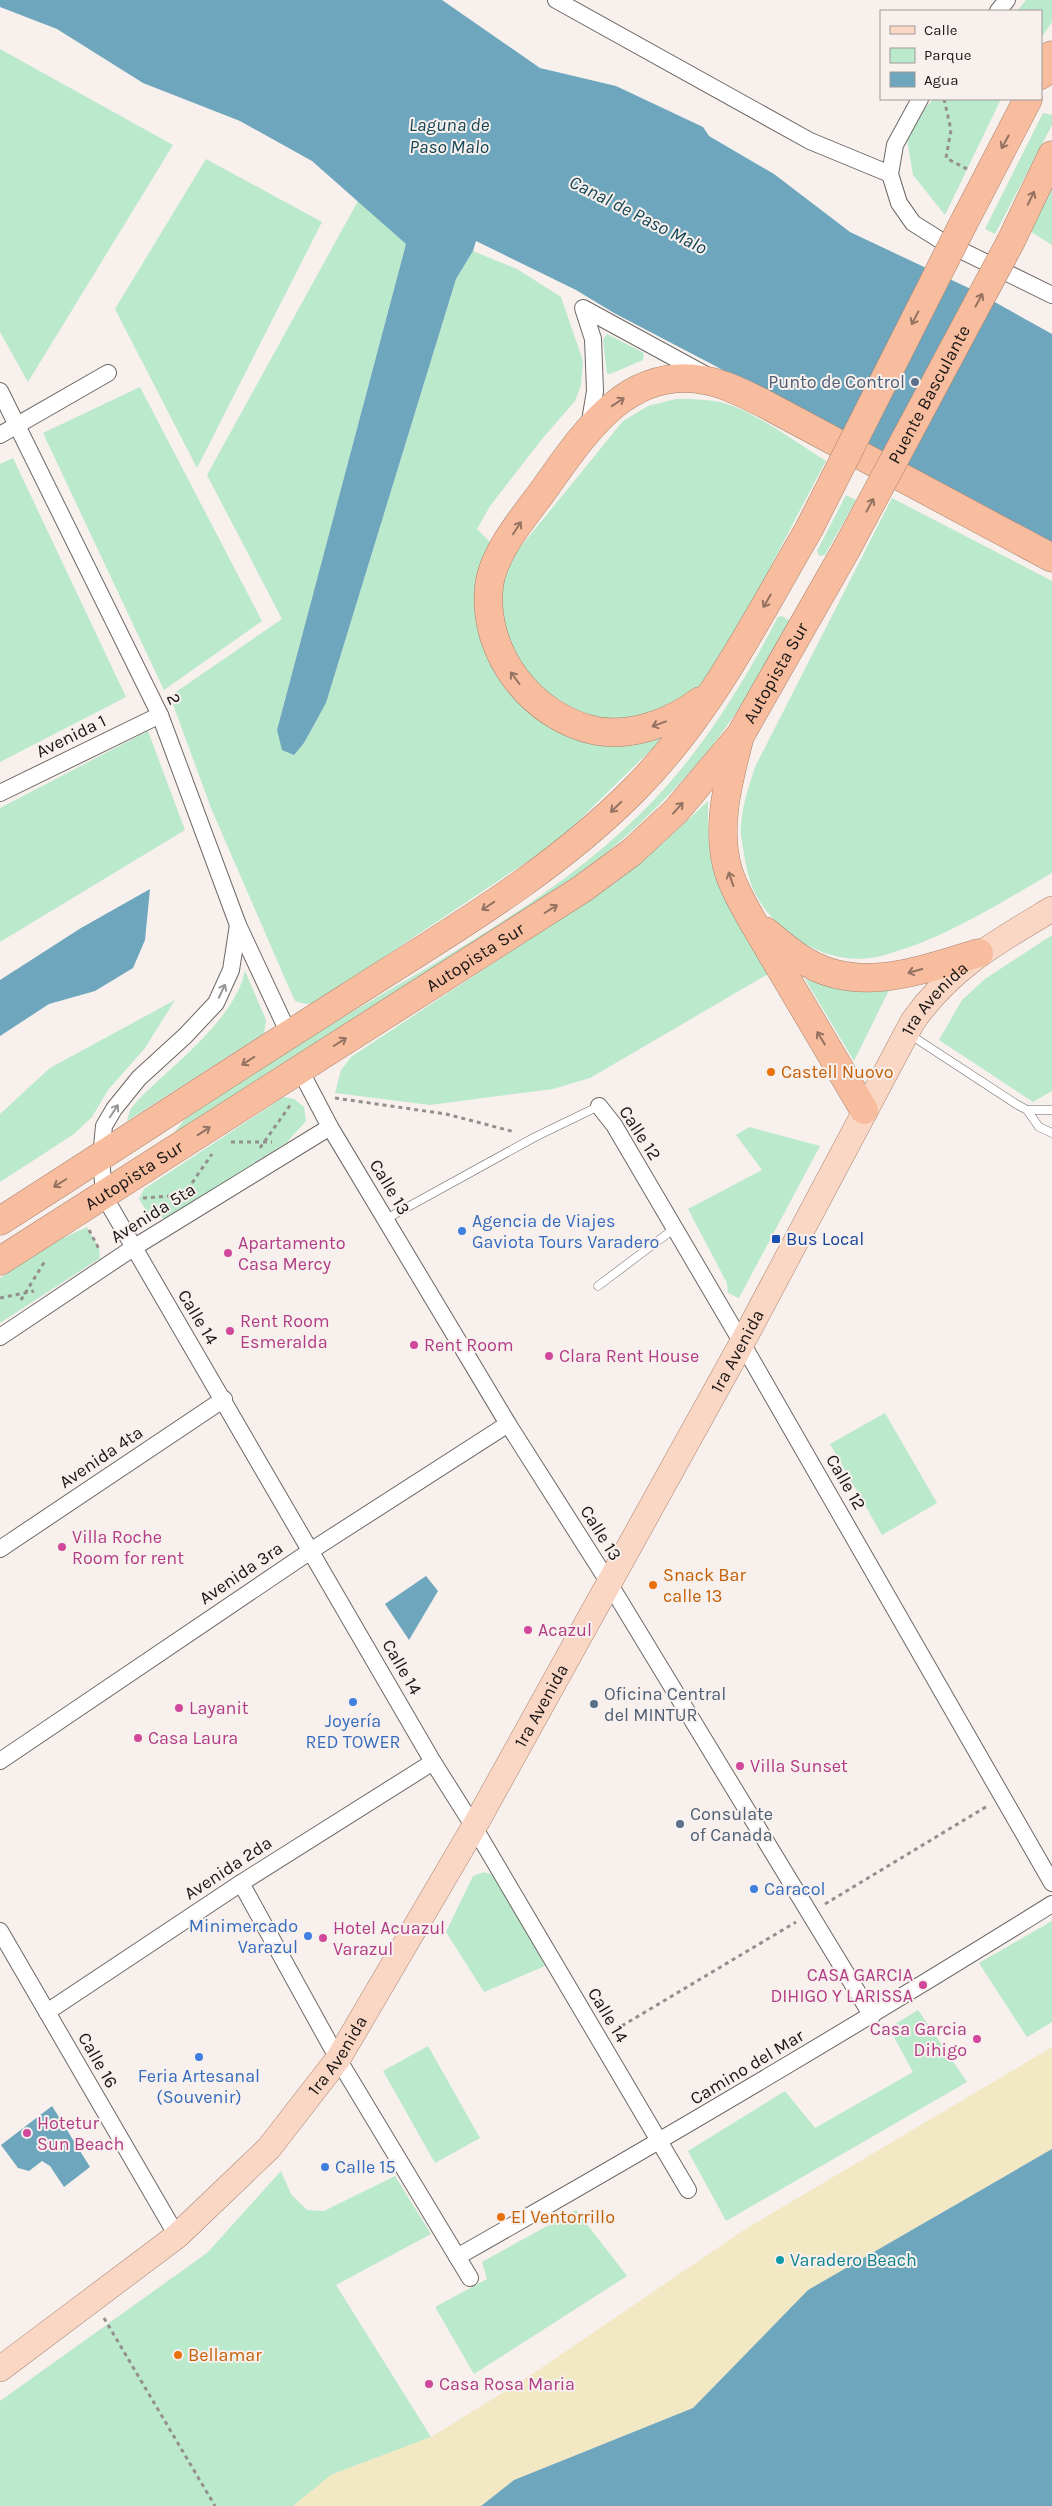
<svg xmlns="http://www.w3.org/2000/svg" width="1052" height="2506" font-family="Karla,sans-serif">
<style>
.green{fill:#bae9cc}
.sand{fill:#f2e8c3}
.water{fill:#6ea7bd}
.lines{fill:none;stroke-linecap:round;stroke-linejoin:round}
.lane-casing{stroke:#6e6865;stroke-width:9}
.street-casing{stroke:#6e6865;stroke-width:18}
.primary-casing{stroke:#aa836e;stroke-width:26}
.highway-casing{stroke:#aa836e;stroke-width:29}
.path{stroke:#948f8d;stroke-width:3;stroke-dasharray:4 4;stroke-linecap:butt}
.lane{stroke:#fff;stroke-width:8}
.street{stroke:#fff;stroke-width:16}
.primary{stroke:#fad7c5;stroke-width:25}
.highway{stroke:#f7bd9e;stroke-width:28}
.highway-bridge-casing{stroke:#aa836e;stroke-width:29;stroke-linecap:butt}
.highway-bridge{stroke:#f7bd9e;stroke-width:28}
.oneway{stroke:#947261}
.oneway2{stroke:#989796}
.service-dot{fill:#5c6f8a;stroke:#f7f0ed;stroke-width:2}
.food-dot{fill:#e8710a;stroke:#f7f0ed;stroke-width:2}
.shop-dot{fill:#3f7fe0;stroke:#f7f0ed;stroke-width:2}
.transit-dot{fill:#1a4fb4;stroke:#f7f0ed;stroke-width:2}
.hotel-dot{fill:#d1479c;stroke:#f7f0ed;stroke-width:2}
.culture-dot{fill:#0f9aa8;stroke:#f7f0ed;stroke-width:2}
.labels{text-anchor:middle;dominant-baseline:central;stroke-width:4;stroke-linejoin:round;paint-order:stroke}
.service-label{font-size:18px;fill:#4e5e75;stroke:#f7f0ed;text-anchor:start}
.street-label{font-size:18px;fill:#1a1716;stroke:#f7f0ed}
.food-label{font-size:18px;fill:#c56008;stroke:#f7f0ed;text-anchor:start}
.shop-label{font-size:18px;fill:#366cbe;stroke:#f7f0ed;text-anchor:start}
.transit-label{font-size:18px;fill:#164399;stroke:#f7f0ed;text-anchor:start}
.hotel-label{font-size:18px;fill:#b23c85;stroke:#f7f0ed;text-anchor:start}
.culture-label{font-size:18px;fill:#0d838f;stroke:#f7f0ed;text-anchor:start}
.water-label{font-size:19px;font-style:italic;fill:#144656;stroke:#f7f0ed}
</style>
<rect width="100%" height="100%" fill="#f7f0ed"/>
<g class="green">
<polygon points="1026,0 1052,0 1052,22 1041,38 1041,11 1017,11"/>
<polygon points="0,49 173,145 28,382 0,332"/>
<polygon points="934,99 1001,99 945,215 913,175 905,127"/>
<polygon points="1043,113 1052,115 1052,125 995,234 985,229"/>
<polygon points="206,159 322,222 197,468 115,309"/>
<polygon points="1052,187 1052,245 1030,231"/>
<polygon points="358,201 406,244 277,730 294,755 304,743 326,703 456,279 473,251 517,269 561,297 583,361 581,385 575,401 542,439 490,506 477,529 490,542 479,583 518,699 667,734 558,841 315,1003 305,1004 295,1001 286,981 211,808 170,696 282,619 207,475"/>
<polygon points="607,334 644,353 643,360 610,374 607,374 603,340"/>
<polygon points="140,387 262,621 164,690 43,433"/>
<path d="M676,399c17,0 34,0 51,5 31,10 70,39 99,57 -28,52 -55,105 -82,157 -11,21 -20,51 -39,65 -29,22 -63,38 -101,35 -28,-2 -75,-35 -88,-60 -9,-17 -15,-39 -15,-58 0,-18 9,-34 17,-50l105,-129 25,-15z"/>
<polygon points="13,458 126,697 0,762 0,464"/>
<polygon points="846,495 856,500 825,555 819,556 817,551"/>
<path d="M892,498l160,83v292c-54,31 -109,67 -171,83 -50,13 -107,-21 -128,-67 -5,-12 -8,-28 -10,-41 -1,-7 -3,-15 -2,-22 1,-20 8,-40 14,-59z"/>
<path d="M782,616l8,5c-15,26 -28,52 -44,77 -46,71 -106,131 -173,181l-420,268 21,-14 14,-18c55,-34 109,-70 164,-103 105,-62 217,-123 302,-212 51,-54 90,-118 124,-183z"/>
<polygon points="148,731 185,830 0,942 0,808"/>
<path d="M708,801c0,25 -1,50 7,74l53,99 -178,104 -37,11 -123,16 -95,-12 6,-23 10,-13 265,-175 47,-39z"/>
<polygon points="1052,935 1052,1091 1033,1102 939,1040 962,1000 985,979"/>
<path d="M245,971l21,49 -2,13 -137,88 3,-11 7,-9c36,-37 97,-80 108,-130z"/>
<path d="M805,979c32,10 54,8 87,5l-38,77z"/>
<polygon points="175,1000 145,1048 108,1090 92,1117 74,1134 0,1182 0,1114 50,1068"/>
<polygon points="284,1097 294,1099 304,1107 306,1121 287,1142 166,1219 147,1212 139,1199 144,1189"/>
<polygon points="749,1127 820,1146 739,1298 728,1293 727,1283 688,1209 762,1170 736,1135"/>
<polygon points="87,1227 99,1248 100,1258 0,1323 0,1278 54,1242"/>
<polygon points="885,1413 937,1503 882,1535 830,1444"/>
<polygon points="484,1872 498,1877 545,1966 484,1992 446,1932 473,1876"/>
<polygon points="1052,1921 1052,2022 1027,2037 979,1963"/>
<polygon points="918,2010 967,2082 726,2221 688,2151 785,2091 815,2128 913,2072 889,2028"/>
<polygon points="428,2046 480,2138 435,2163 383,2071"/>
<polygon points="281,2171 291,2194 307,2210 324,2211 395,2176 431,2234 336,2285 431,2437 331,2475 293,2506 0,2506 0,2401 207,2253"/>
<polygon points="576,2210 627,2276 474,2374 435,2307 487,2279 482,2262"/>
</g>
<polygon class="sand" points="1052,2047 1052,2149 808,2290 693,2408 514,2480 481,2506 293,2506 331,2475 431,2437 528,2377 744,2230"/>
<g class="water">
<polygon points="0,0 442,0 540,68 616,86 703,127 709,136 774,174 850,232 975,291 1052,334 1052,542 614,313 576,290 476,241 473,251 456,279 326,703 304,743 294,755 282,750 277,730 406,244 312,161 240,121 143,83 57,29 0,7"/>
<polygon points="150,889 145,940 133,968 95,991 49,1004 0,1036 0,980 81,928"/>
<polygon points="426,1576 438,1591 409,1640 385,1604"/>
<polygon points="52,2106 90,2167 64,2187 50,2166 42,2161 29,2171 18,2168 1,2145"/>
<polygon points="1052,2149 1052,2506 481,2506 514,2480 693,2408 808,2290"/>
</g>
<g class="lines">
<g class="lane-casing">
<g id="lane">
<polyline points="909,1034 1016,1104 1027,1110 1052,1110"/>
<polyline points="1027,1110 1039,1127 1052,1133"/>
<polyline points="386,1219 535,1137 599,1106"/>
<polyline points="598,1286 675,1228"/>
</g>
</g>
<g class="street-casing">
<g id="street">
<polyline points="556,0 810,141 890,174"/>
<polyline points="998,11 1007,0"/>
<polyline points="920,99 895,145 890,174 899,203 913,223 940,240 1052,295"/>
<polyline points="0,391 160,715 238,925 289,1034"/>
<polyline points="589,427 595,391 593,339 583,308 706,375"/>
<polyline points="0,435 108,373"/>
<polyline points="0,793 160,715"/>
<polyline points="238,925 231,970 216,1003 185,1036 139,1078 114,1109 104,1126 101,1157 104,1196 433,1762 474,1827 688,2190"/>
<polyline points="299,1068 330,1127 508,1424 609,1583 872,2016"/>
<polyline points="599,1106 614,1125 742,1343 1052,1883"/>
<polyline points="0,1337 133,1248 330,1127"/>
<polyline points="0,1549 224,1399"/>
<polyline points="0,1761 312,1550 508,1424"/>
<polyline points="241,1883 338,2059 470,2278"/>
<polyline points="0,1931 177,2236"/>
<polyline points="47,2012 241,1883 433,1762"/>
<path d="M457,2257c201,-114 399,-231 595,-353"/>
</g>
</g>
<g class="primary-casing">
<g id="primary">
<path id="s1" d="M0,2369l177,-133 92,-88 69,-89 136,-232 268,-484 171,-322c38,-54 84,-79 139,-112"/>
</g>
</g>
<g class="highway-casing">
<g id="highway">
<polyline points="1041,75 1052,55"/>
<polyline points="961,228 1028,99"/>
<polyline points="1011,241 1052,155"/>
<path d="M700,701c-28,21 -67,36 -103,30 -65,-13 -115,-78 -108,-144 3,-32 33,-68 51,-92 40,-55 83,-129 163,-115 21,3 41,14 60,23l289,155"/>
<path d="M739,740c-11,42 -24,90 -10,133 6,18 15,33 24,49l111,188"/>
<path d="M765,931c14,11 28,24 43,32 55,31 116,6 171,-10"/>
<path d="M0,1221c116,-74 231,-150 348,-224 98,-63 203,-123 286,-207 75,-75 122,-170 175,-261"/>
<path id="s2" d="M0,1261l582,-372 50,-37 44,-41 65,-77 106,-186"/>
</g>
</g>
<g class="path">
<polyline points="944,99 951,130 946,158 967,169"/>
<polyline points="335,1098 446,1114 515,1132"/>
<polyline points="231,1142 272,1142"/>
<polyline points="260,1148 291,1104"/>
<polyline points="183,1196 212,1154"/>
<polyline points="143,1198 184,1195"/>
<polyline points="89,1230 99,1249"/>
<polyline points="0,1298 34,1291"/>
<polyline points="21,1300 45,1261"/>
<polyline points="825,1904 989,1805"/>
<polyline points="615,2030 796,1922"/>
<polyline points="104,2318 215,2506"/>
</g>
<use href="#lane" class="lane"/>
<use href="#street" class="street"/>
<use href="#primary" class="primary"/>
<use href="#highway" class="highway"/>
<g class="highway-bridge-casing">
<g id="highway-bridge">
<polyline points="809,529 961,228"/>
<path id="s3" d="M847,548l164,-307"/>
</g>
</g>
<use href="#highway-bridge" class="highway-bridge"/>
</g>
<defs><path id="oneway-shaft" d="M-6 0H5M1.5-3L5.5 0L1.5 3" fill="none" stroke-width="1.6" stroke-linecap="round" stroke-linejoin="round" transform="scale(1.25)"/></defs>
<g class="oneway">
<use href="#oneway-shaft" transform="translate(1005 142) rotate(119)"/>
<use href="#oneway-shaft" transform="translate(1031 198) rotate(-64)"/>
<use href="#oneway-shaft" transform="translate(979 300) rotate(-62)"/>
<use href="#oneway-shaft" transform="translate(915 318) rotate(117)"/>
<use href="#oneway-shaft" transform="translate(618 402) rotate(-34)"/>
<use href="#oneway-shaft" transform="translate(870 505) rotate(-62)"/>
<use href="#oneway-shaft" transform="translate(517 528) rotate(-57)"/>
<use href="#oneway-shaft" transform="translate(767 601) rotate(120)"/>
<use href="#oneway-shaft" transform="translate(515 678) rotate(-127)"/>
<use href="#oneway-shaft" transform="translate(659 724) rotate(160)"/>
<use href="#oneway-shaft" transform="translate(616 807) rotate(136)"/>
<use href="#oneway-shaft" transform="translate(678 808) rotate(-48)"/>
<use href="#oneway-shaft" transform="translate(731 879) rotate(-109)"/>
<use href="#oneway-shaft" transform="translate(488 906) rotate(146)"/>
<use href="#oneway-shaft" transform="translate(551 909) rotate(-32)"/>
<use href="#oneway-shaft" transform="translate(915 971) rotate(164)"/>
<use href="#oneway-shaft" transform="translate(821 1038) rotate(-121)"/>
<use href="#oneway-shaft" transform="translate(340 1042) rotate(-32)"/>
<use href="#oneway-shaft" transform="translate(248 1061) rotate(147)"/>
<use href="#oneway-shaft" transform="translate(204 1131) rotate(-33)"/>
<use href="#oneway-shaft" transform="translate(60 1183) rotate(148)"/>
</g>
<g class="oneway2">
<use href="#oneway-shaft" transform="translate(222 991) rotate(-65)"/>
<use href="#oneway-shaft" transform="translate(114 1111) rotate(-56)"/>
</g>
<g class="service-dot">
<circle cx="915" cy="382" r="5"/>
<circle cx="594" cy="1704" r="5"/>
<circle cx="680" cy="1824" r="5"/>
</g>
<g class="food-dot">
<circle cx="771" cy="1072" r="5"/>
<circle cx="653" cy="1585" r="5"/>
<circle cx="501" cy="2217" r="5"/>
<circle cx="178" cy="2355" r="5"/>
</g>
<g class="shop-dot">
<circle cx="462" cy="1231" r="5"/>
<circle cx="353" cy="1702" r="5"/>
<circle cx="754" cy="1889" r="5"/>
<circle cx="308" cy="1936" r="5"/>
<circle cx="199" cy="2057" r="5"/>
<circle cx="325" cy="2167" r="5"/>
</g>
<rect class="transit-dot" x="771" y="1234" width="10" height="10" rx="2.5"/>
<g class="hotel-dot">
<circle cx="228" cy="1253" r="5"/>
<circle cx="230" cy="1331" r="5"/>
<circle cx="414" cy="1345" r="5"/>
<circle cx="549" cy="1356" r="5"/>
<circle cx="62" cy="1547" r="5"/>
<circle cx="528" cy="1630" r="5"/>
<circle cx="179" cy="1708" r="5"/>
<circle cx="138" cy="1738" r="5"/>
<circle cx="740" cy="1766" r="5"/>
<circle cx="323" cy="1938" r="5"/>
<circle cx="923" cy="1985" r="5"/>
<circle cx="977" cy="2039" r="5"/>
<circle cx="27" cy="2133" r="5"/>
<circle cx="429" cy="2384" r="5"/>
</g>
<circle class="culture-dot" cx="780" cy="2260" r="5"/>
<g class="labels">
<g class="service-label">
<text x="905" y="382" text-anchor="end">Punto de Control</text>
<text x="604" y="1694">Oficina Central<tspan x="604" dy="21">del MINTUR</tspan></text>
<text x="690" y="1814">Consulate<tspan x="690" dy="21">of Canada</tspan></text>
</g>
<g class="street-label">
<text stroke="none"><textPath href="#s3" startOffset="174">Puente Basculante</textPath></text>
<text stroke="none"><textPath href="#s2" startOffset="984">Autopista Sur</textPath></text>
<text transform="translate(174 699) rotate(65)">2</text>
<text transform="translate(71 736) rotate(-26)">Avenida 1</text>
<text stroke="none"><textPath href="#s2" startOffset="564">Autopista Sur</textPath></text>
<text stroke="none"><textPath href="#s1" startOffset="1679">1ra Avenida</textPath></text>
<text transform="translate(640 1133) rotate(57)">Calle 12</text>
<text stroke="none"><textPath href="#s2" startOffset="159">Autopista Sur</textPath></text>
<text transform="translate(390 1187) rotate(59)">Calle 13</text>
<text transform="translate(153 1213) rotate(-32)">Avenida 5ta</text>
<text transform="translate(198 1317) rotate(59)">Calle 14</text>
<text stroke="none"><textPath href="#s1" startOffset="1274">1ra Avenida</textPath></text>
<text transform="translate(101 1457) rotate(-34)">Avenida 4ta</text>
<text transform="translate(846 1482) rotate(60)">Calle 12</text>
<text transform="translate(601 1533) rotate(58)">Calle 13</text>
<text transform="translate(241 1573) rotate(-34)">Avenida 3ra</text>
<text transform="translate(402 1667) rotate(60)">Calle 14</text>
<text stroke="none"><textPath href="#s1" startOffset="869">1ra Avenida</textPath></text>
<text transform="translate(228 1868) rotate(-33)">Avenida 2da</text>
<text transform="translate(608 2015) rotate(59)">Calle 14</text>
<text stroke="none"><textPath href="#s1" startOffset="464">1ra Avenida</textPath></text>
<text transform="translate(98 2060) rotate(60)">Calle 16</text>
<text transform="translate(747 2067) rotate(-31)">Camino del Mar</text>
</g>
<g class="food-label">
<text x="781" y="1072">Castell Nuovo</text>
<text x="663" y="1575">Snack Bar<tspan x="663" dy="21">calle 13</tspan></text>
<text x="511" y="2217">El Ventorrillo</text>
<text x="188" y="2355">Bellamar</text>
</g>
<g class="shop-label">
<text x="472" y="1221">Agencia de Viajes<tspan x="472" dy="21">Gaviota Tours Varadero</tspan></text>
<text x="353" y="1721" text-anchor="middle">Joyería<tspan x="353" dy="21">RED TOWER</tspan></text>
<text x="764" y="1889">Caracol</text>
<text x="298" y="1926" text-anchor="end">Minimercado<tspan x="298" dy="21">Varazul</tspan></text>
<text x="199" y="2076" text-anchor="middle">Feria Artesanal<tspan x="199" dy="21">(Souvenir)</tspan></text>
<text x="335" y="2167">Calle 15</text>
</g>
<g class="transit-label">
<text x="786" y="1239">Bus Local</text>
</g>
<g class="hotel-label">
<text x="238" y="1243">Apartamento<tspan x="238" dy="21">Casa Mercy</tspan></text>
<text x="240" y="1321">Rent Room<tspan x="240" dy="21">Esmeralda</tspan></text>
<text x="424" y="1345">Rent Room</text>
<text x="559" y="1356">Clara Rent House</text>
<text x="72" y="1537">Villa Roche<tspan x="72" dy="21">Room for rent</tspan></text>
<text x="538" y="1630">Acazul</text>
<text x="189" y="1708">Layanit</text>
<text x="148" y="1738">Casa Laura</text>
<text x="750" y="1766">Villa Sunset</text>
<text x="333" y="1928">Hotel Acuazul<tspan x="333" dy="21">Varazul</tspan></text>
<text x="913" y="1975" text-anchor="end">CASA GARCIA<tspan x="913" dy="21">DIHIGO Y LARISSA</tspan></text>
<text x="967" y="2029" text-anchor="end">Casa Garcia<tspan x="967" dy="21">Dihigo</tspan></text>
<text x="37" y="2123">Hotetur<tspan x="37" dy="21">Sun Beach</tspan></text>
<text x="439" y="2384">Casa Rosa Maria</text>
</g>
<g class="culture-label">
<text x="790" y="2260">Varadero Beach</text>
</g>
<g class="water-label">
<text x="449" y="125">Laguna de<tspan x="449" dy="22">Paso Malo</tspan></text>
<text transform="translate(638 215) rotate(27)">Canal de Paso Malo</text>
</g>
</g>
<rect x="880" y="10" width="162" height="90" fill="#f7f0ed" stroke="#9f9997"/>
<rect x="890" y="26" width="25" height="8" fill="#fad7c5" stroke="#9f9997"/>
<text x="924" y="35" font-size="15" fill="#1a1716">Calle</text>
<rect x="890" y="48" width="25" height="15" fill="#bae9cc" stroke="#9f9997"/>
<text x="924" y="60" font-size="15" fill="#1a1716">Parque</text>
<rect x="890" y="72" width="25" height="15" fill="#6ea7bd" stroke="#9f9997"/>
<text x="924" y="85" font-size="15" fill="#1a1716">Agua</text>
</svg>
